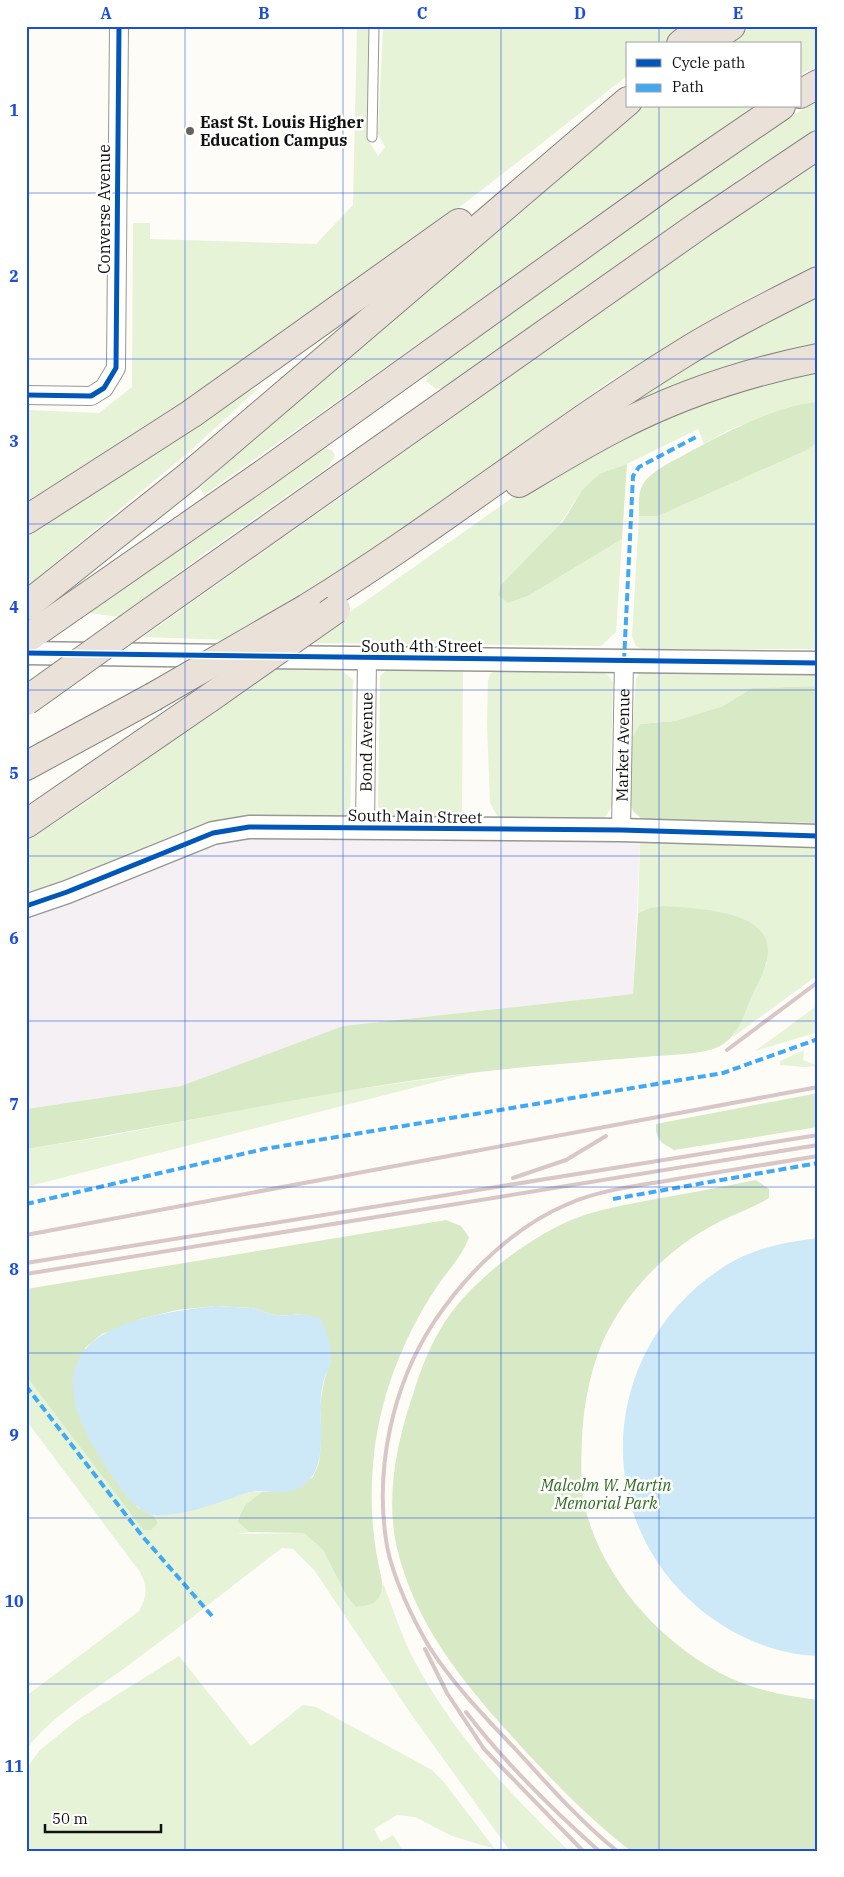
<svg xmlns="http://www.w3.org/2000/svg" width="844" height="1877" font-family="'IBM Plex Serif',serif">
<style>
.industrial{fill:#f5f0f3}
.green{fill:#e7f3d7}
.forest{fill:#d8eac5}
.water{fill:#cde8f7}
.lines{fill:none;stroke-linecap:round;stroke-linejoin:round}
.service-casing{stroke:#979795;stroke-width:11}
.minor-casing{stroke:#979795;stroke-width:20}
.tertiary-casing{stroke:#979795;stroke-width:25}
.motorway-casing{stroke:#858482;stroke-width:30}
.service{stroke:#fffffe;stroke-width:9}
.minor{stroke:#fffffe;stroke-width:18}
.tertiary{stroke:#fffffe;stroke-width:22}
.motorway{stroke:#eae1d8;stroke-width:28}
.rail{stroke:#d9c6c7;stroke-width:4}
.motorway-bridge-casing{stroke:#858482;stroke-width:30;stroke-linecap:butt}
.motorway-bridge{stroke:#eae1d8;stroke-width:28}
.quiet{stroke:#3fa9f5;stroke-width:4;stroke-dasharray:8 4;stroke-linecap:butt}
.cycleway-casing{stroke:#fff;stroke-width:8}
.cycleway{stroke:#0057b8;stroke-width:5}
.grid{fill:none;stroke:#1d4ed8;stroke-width:1;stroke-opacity:0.55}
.poi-dot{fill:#646362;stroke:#fff;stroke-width:2}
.labels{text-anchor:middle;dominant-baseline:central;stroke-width:5;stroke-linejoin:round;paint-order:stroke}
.poi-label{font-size:16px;font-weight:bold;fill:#111;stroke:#fff;text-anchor:start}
.street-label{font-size:16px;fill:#111;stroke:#fff}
.park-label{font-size:16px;font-style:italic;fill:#2f6b1f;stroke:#fff}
.neatline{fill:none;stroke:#1d4ed8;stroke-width:2}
.grid-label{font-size:16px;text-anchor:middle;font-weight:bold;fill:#1d4ed8}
</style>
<rect width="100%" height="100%" fill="#fdfcf7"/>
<polygon class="industrial" points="235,839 640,842 633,994 343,1026 181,1086 26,1109 26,917 43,912 185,853"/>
<g class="green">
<path d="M357,26h12v115l9,15 7,-9 -7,-13 5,-108h308l-24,18h-39v31c-118,94 -237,187 -361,273 -79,54 -160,105 -241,156v-94l73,3 33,-26 1,-164h17v16l166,5 37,-39z"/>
<polygon points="753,26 818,26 818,66 800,75 800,44 727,44"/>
<polygon points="818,100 818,129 745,175 445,387 436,389 426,381 429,374 451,356 733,152"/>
<polygon points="643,106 754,106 204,495 200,488 238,453 548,185"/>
<polygon points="818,164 818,265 749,298 610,381 355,562 229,640 143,637 722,227"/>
<polygon points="818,290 818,346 614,416 616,408"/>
<polygon points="818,366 818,402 730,429 704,444 698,429 627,464 599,474 582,490 508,603 528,596 622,539 616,632 601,646 306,643 529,486 645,423"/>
<polygon points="261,386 189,452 26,587 26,530 231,399"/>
<polygon points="818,442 818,649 642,649 636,646 632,636 639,516 658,516 807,450"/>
<polygon points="322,448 332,450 335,456 328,467 191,563 129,611 120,617 89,613"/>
<polygon points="340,669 353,680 350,817 240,816 201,824 26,895 26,842 113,784 268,670"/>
<polygon points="393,669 463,671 462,817 385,817 378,806 380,676 386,671"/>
<polygon points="496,670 595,670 607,674 613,682 611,767 613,804 606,816 592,823 498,817 490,803 487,723 488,681 490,674"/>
<polygon points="647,672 818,674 818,686 752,688 723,706 675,721 640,724 632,738 636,678 640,673"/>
<polygon points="640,842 818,844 818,975 733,1037 767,962 650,908 638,913"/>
<polygon points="818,1005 818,1032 755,1051"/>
<polygon points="804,1050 803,1060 818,1066 805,1067 780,1065 780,1061"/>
<polygon points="471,1073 26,1187 26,1149 109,1136 321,1094"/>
<path d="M26,1376l117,154 15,-7 -4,-7 26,-3 70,-21h12l-17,13 -8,15 12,12 -12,2 67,-1 19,17 23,45 10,12c17,-3 23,-8 27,-24 10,25 18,53 31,77 39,74 95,133 155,191h-59l-97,-134 -99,-147 -21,-21 -11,-1 -11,8c-48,38 -96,75 -145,111 -34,25 -75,49 -100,83v-54l113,-85c8,-15 9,-24 1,-39l-114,-152z"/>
<polygon points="179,1656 251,1746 303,1705 316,1707 432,1770 443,1781 495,1849 452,1836 415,1817 397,1815 374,1829 381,1842 393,1835 401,1848 406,1851 26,1851 26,1769 40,1750 77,1720"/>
</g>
<g class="forest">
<path d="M818,402v40l-11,8 -149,66h-19c0,-12 -2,-26 7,-36 10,-11 25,-18 38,-25 36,-20 93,-50 134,-53z"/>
<polygon points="627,464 622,539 528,596 508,603 498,595 501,585 564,520 582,490 599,474"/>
<polygon points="818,686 817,823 642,819 633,811 630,802 632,738 640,724 675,721 723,706 752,688"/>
<path d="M664,906c33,3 118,3 102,57 -3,12 -10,24 -15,35 -8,18 -13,40 -33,49 -17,8 -55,8 -74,10 -58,5 -116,9 -173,16 -150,17 -296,53 -445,76v-40l155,-23 162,-60 290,-32 5,-81 12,-5z"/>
<path d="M818,1093v34l-144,23c-13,-7 -19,-11 -18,-26z"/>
<path d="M756,1180l13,9v9c-16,10 -32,15 -48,23 -43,21 -82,57 -107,99 -21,35 -30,78 -32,119 -1,24 -2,52 5,76 20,69 78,132 143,163 28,13 58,18 88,22v151h-187c-38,-29 -72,-64 -104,-98 -55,-60 -111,-123 -130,-205 -12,-51 0,-106 16,-154 7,-22 15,-44 27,-64 23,-42 78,-84 120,-105 28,-14 60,-19 90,-25 35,-6 71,-13 106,-20z"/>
<path d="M446,1220l15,6 8,11c-7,20 -22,34 -33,51 -35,53 -58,114 -63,177 -3,35 -1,68 6,102 2,9 6,20 0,30 -4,8 -15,9 -23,10l-10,-12 -23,-45 -19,-17 -55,-1 -12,-11 8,-16 17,-13h24l27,-15 6,-14 2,-21 -1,-36 4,-25 7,-20 -27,-47 -26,2 -26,-8 -36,-2 -39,4 -36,9 -39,15 -17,14 52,159 17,9 4,7 -7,7h-8l-117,-154v-87z"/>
</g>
<g class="water">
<path d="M818,1238v418c-42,-1 -85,-20 -117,-46 -114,-93 -100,-263 21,-342 28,-19 62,-26 96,-30z"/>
<path d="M216,1306l36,2 26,8 26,-2 16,4c7,13 12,28 11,43 -1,7 -6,14 -8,22 -3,15 -3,29 -2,45 1,28 -2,60 -36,64 -11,1 -23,-2 -34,0 -7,1 -15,5 -22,7 -20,7 -41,14 -62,16 -5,0 -11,1 -15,0 -24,-9 -39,-38 -52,-58 -74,-117 17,-140 116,-151z"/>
</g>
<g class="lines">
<g class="service-casing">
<polyline id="service" points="372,137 374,26"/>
</g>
<g class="minor-casing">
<g id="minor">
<polyline points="26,395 91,396 104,388 116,368 119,26"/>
<path id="s1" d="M365,827l2,-169"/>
<path id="s2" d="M621,830l3,-169"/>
</g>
</g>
<g class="tertiary-casing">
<g id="tertiary">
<polyline points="26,653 228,656"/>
<polyline points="262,657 818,663"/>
<polyline points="26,906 67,892 213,833 249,827 621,830 818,836"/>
</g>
</g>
<g class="motorway-casing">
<g id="motorway">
<polyline points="681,44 703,26"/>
<polyline points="705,44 731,26"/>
<polyline points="800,94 818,84"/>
<path d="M519,483c32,-19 63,-38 96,-55 63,-33 133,-56 203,-70"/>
<polyline points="26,520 191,414 459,223"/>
<polyline points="26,606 189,476 628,101"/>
<path d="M307,608c130,-80 250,-177 380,-257 42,-26 87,-48 131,-70"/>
<polyline points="152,611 702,223 818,145"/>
<polyline points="26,639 266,472 667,184 781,106"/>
<polyline points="26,766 153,697"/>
<polyline points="26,824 208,699"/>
</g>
</g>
<use href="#service" class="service"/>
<use href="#minor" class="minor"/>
<use href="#tertiary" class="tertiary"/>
<use href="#motorway" class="motorway"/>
<g class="rail">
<polyline points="727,1050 818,982"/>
<polyline points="513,1178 566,1160 606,1136"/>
<polyline points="26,1235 818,1087"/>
<polyline points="26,1263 818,1135"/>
<polyline points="26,1274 818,1145"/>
<polyline points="425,1649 447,1693 484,1749 583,1851"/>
<path d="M466,1712c38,50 86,97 133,139"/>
<path d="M617,1851c-36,-29 -67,-64 -98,-98 -31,-33 -64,-66 -89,-105 -17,-28 -37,-70 -43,-102 -13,-76 5,-160 47,-224 32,-48 79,-95 134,-118 31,-14 69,-18 103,-24 49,-8 98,-16 147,-24"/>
</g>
<g class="motorway-bridge-casing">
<g id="motorway-bridge">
<polyline points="153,697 307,608"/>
<polyline points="208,699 336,609"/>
<polyline points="26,701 152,611"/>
</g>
</g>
<use href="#motorway-bridge" class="motorway-bridge"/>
<g class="quiet">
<polyline points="624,661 633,476 639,467 696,437"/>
<polyline points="613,1199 818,1163"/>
<polyline points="26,1204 264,1149 723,1073 818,1039"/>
<polyline points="26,1386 143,1537 212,1616"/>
</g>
<g class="cycleway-casing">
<g id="cycleway">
<polyline points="26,395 91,396 104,388 116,368 119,26"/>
<polyline points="26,653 818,663"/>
<polyline points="26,906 67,892 213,833 249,827 621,830 818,836"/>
</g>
</g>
<use href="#cycleway" class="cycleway"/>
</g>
<path class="grid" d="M185,26v1825M343,26v1825M501,26v1825M659,26v18M659,106v1745M26,193h792M26,359h792M26,524h792M26,690h792M26,856h792M26,1021h792M26,1187h792M26,1353h792M26,1518h792M26,1684h792"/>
<circle class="poi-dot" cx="190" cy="131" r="5"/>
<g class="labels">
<g class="poi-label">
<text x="200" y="122">East St. Louis Higher<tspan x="200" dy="18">Education Campus</tspan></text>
</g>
<g class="street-label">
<text transform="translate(104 209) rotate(-90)">Converse Avenue</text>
<text x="422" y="646">South 4th Street</text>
<text stroke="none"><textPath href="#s1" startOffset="85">Bond Avenue</textPath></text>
<text stroke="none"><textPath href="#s2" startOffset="85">Market Avenue</textPath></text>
<text transform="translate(415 816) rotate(1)">South Main Street</text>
</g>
<g class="park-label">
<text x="606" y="1485">Malcolm W. Martin<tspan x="606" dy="18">Memorial Park</tspan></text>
</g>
</g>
<rect width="844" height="1877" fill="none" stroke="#ffffff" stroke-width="55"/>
<rect x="626" y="42" width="175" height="65" fill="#ffffff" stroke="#a0a0a0"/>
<rect x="636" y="59" width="25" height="8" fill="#0057b8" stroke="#a0a0a0"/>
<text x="672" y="68" font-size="15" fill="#111111">Cycle path</text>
<rect x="636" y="84" width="25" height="8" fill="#3fa9f5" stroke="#a0a0a0"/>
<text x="672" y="92" font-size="15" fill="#111111">Path</text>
<path d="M45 1824v8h116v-8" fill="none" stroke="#111111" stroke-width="2.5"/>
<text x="52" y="1824" font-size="15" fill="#111111" stroke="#ffffff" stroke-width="4" paint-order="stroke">50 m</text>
<rect x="28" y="28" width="788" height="1822" class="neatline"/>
<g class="grid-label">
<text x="106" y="19">A</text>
<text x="264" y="19">B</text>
<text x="422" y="19">C</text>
<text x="580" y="19">D</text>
<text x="738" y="19">E</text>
<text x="14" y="116">1</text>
<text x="14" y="282">2</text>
<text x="14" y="447">3</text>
<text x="14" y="613">4</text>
<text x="14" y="779">5</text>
<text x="14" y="944">6</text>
<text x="14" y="1110">7</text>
<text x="14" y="1275">8</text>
<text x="14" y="1441">9</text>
<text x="14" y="1607">10</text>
<text x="14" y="1772">11</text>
</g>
</svg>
